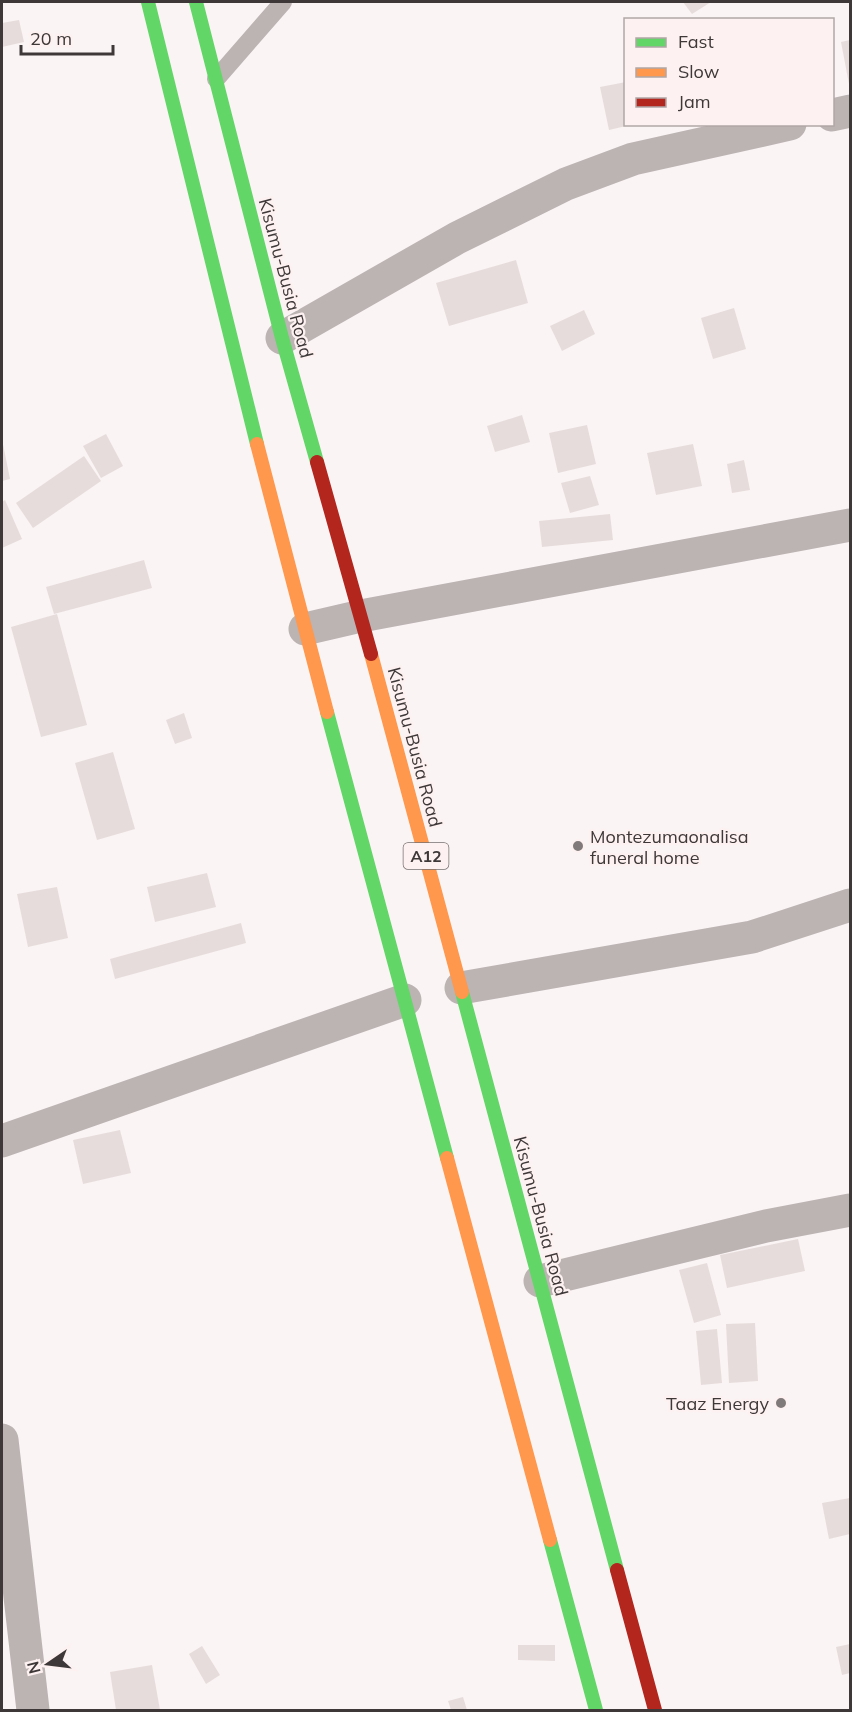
<svg xmlns="http://www.w3.org/2000/svg" width="852" height="1712" font-family="Mulish,sans-serif">
<style>
.building{fill:#e7dcdc}
.lines{fill:none;stroke-linecap:round;stroke-linejoin:round}
.lane{stroke:#bcb3b3;stroke-width:18}
.street{stroke:#bcb3b3;stroke-width:33}
.fast{stroke:#63d668;stroke-width:14}
.slow{stroke:#ff974d;stroke-width:14}
.jam{stroke:#b3261e;stroke-width:14}
.poi-dot{fill:#807a7a;stroke:#fdf1f1;stroke-width:2}
.labels{text-anchor:middle;dominant-baseline:central;stroke-width:4.5;stroke-linejoin:round;paint-order:stroke}
.shield{fill:#fdf1f1;stroke:#777070;stroke-width:1.5}
.shield-label{font-size:16px;font-weight:bold;fill:#3e3838}
.street-label{font-size:18px;fill:#3e3838;stroke:#fdf1f1}
.poi-label{font-size:18px;fill:#3e3838;stroke:#fdf1f1;text-anchor:start}
</style>
<rect width="100%" height="100%" fill="#faf4f4"/>
<g class="building">
<polygon points="683,2 711,2 692,14"/>
<polygon points="19,20 24,42 2,47 2,23"/>
<polygon points="850,40 850,84 849,84 841,42"/>
<polygon points="626,82 626,126 609,130 600,87"/>
<polygon points="516,260 528,303 449,326 436,283"/>
<polygon points="734,308 746,349 713,359 701,318"/>
<polygon points="584,310 595,334 562,351 550,326"/>
<polygon points="522,415 530,442 495,452 487,426"/>
<polygon points="587,425 596,464 558,473 549,433"/>
<polygon points="106,434 123,466 101,478 83,446"/>
<polygon points="2,439 10,479 2,481"/>
<polygon points="693,444 702,486 656,495 647,453"/>
<polygon points="84,456 101,481 33,528 16,503"/>
<polygon points="744,460 750,490 732,493 727,464"/>
<polygon points="590,476 599,505 570,513 561,483"/>
<polygon points="5,500 22,539 2,548 2,502"/>
<polygon points="610,514 613,540 542,547 539,521"/>
<polygon points="144,560 152,588 54,614 46,587"/>
<polygon points="57,614 87,725 41,737 11,627"/>
<polygon points="184,713 192,738 175,744 166,720"/>
<polygon points="113,752 135,829 97,840 75,763"/>
<polygon points="207,873 216,907 155,922 147,887"/>
<polygon points="57,887 68,938 28,947 17,894"/>
<polygon points="241,923 246,943 115,979 110,959"/>
<polygon points="120,1130 131,1173 83,1184 73,1140"/>
<polygon points="798,1239 805,1271 727,1288 720,1255"/>
<polygon points="707,1263 721,1315 694,1323 679,1270"/>
<polygon points="755,1323 758,1381 729,1383 726,1324"/>
<polygon points="717,1329 722,1383 701,1385 696,1331"/>
<polygon points="850,1498 850,1534 829,1539 822,1503"/>
<polygon points="850,1644 850,1673 842,1675 836,1647"/>
<polygon points="518,1645 555,1645 555,1661 518,1660"/>
<polygon points="202,1646 220,1675 206,1684 189,1654"/>
<polygon points="152,1665 160,1710 116,1710 110,1672"/>
<polygon points="463,1697 467,1710 451,1710 448,1701"/>
</g>
<g class="lines">
<polyline class="lane" points="216,79 283,2"/>
<g class="street">
<polyline points="832,115 850,111"/>
<polyline points="282,338 457,238 566,184 633,159 790,124"/>
<polyline points="305,629 361,616 850,525"/>
<polyline points="461,988 752,937 850,905"/>
<polyline points="2,1141 405,1000"/>
<polyline points="540,1281 766,1226 850,1210"/>
<polyline points="2,1440 33,1710"/>
</g>
<g class="fast">
<polyline points="148,2 257,444"/>
<polyline points="196,2 282,338 317,462"/>
<polyline points="327,712 447,1158"/>
<polyline points="462,992 617,1570"/>
<polyline points="550,1540 596,1710"/>
</g>
<g class="slow">
<polyline points="257,444 327,712"/>
<polyline points="371,654 462,992"/>
<polyline points="447,1158 550,1540"/>
</g>
<g class="jam">
<polyline points="317,462 371,654"/>
<polyline points="617,1570 655,1710"/>
</g>
</g>
<g class="poi-dot">
<circle cx="578" cy="846" r="6"/>
<circle cx="781" cy="1403" r="6"/>
</g>
<g class="labels">
<rect class="shield" x="403.5" y="843" width="45" height="26" rx="4.5"/>
<g class="shield-label">
<text x="426" y="856">A12</text>
</g>
<g class="street-label">
<text transform="translate(286 278) rotate(75)">Kisumu-Busia Road</text>
<text transform="translate(415 747) rotate(75)">Kisumu-Busia Road</text>
<text transform="translate(541 1216) rotate(75)">Kisumu-Busia Road</text>
</g>
<g class="poi-label">
<text x="590" y="836">Montezumaonalisa<tspan x="590" dy="21">funeral home</tspan></text>
<text x="769" y="1403" text-anchor="end">Taaz Energy</text>
</g>
</g>
<rect width="852" height="1712" fill="none" stroke="#3e3838" stroke-width="6"/>
<rect x="624" y="18" width="210" height="108" fill="#fdf1f1" stroke="#b1a7a7" stroke-width="1.5"/>
<rect x="636" y="38" width="30" height="9" fill="#63d668" stroke="#b1a7a7" stroke-width="1.5"/>
<text x="678" y="48" font-size="18" fill="#3e3838">Fast</text>
<rect x="636" y="68" width="30" height="9" fill="#ff974d" stroke="#b1a7a7" stroke-width="1.5"/>
<text x="678" y="78" font-size="18" fill="#3e3838">Slow</text>
<rect x="636" y="98" width="30" height="9" fill="#b3261e" stroke="#b1a7a7" stroke-width="1.5"/>
<text x="678" y="108" font-size="18" fill="#3e3838">Jam</text>
<g transform="translate(48 1664) rotate(256)" stroke="#fdf1f1" stroke-width="4.5" paint-order="stroke">
<path d="M0-4.5L10 22L0 15L-10 22Z" fill="#3e3838"/>
<text y="-9" font-size="16" font-weight="bold" text-anchor="middle" fill="#3e3838">N</text>
</g>
<path d="M21 45v9h92v-9" fill="none" stroke="#3e3838" stroke-width="3"/>
<text x="30" y="45" font-size="18" fill="#3e3838" stroke="#fdf1f1" stroke-width="4.5" paint-order="stroke">20 m</text>
</svg>
